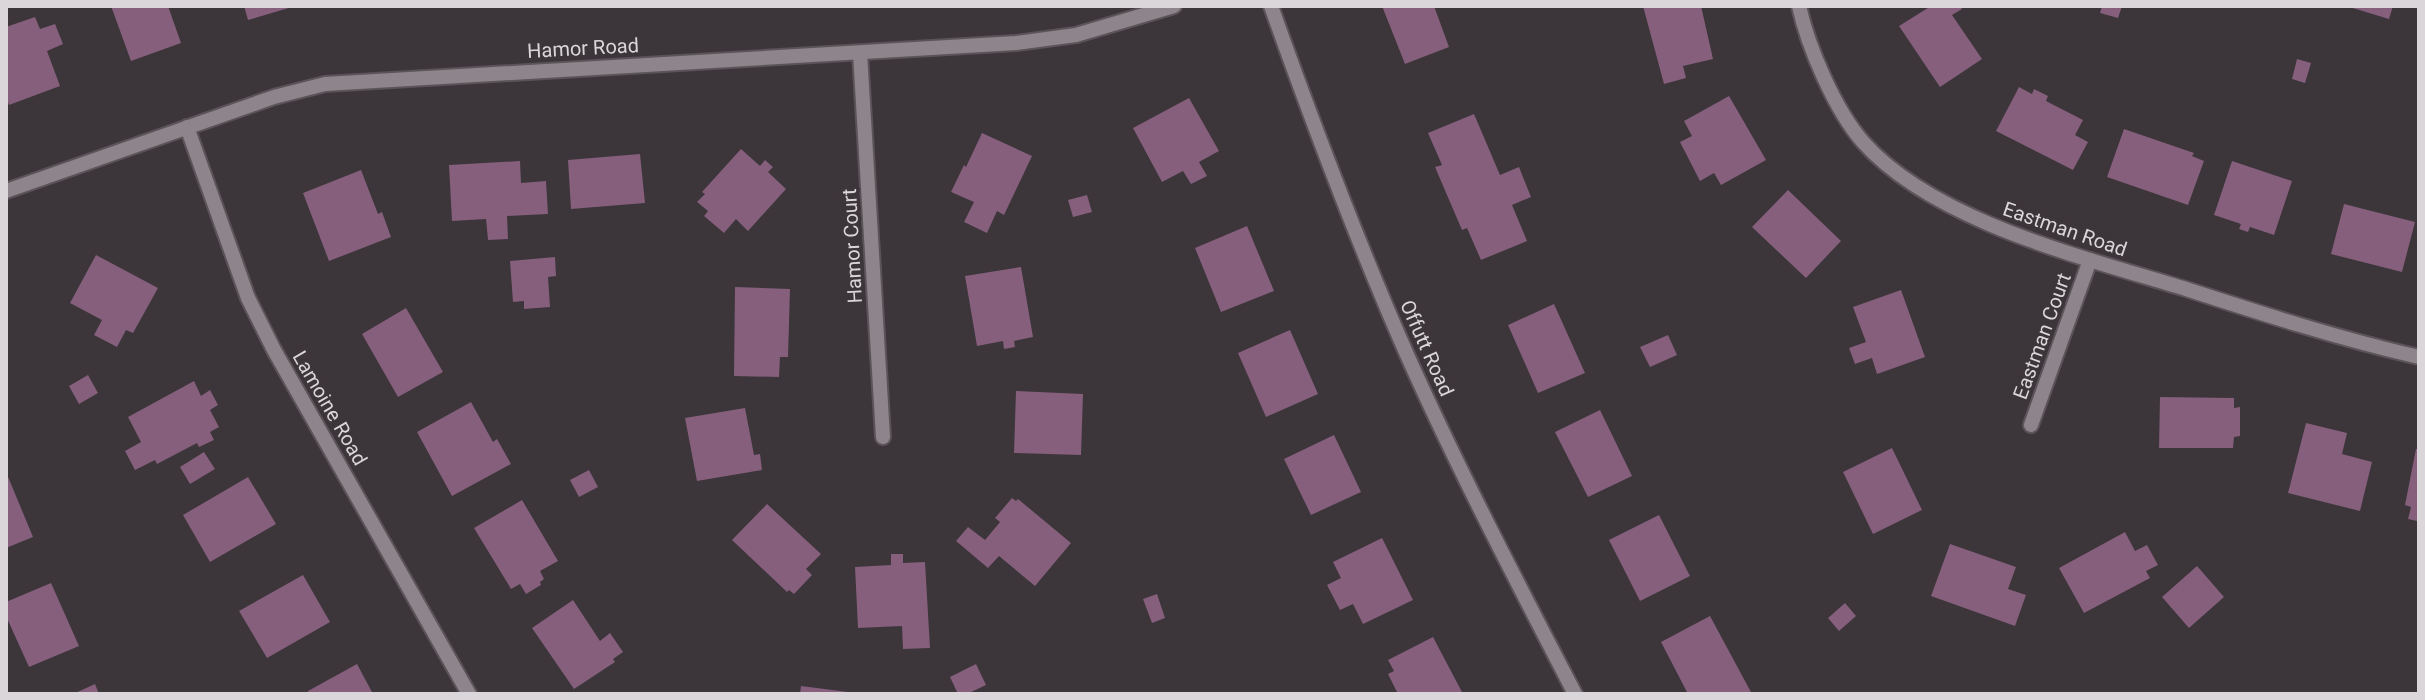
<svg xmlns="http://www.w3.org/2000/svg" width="2425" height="700" font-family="Roboto,sans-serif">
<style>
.building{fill:#855f7c}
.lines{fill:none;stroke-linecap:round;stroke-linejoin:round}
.minor-casing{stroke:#5a5458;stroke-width:18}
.minor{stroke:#8d858b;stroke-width:14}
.labels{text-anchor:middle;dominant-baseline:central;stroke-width:7;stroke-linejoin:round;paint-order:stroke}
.street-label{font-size:20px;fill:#dbd6da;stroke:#3c353a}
</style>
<rect width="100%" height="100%" fill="#3c353a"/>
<g class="building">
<polygon points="111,6 168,6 181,43 131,61"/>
<polygon points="244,6 291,6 292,7 248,20"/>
<polygon points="1382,6 1434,6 1449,47 1405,64"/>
<polygon points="1643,6 1701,6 1713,59 1683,66 1686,78 1664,84"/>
<polygon points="1931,6 1960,6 1962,9 1952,15 1982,59 1940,87 1899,26"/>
<polygon points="2102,6 2122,6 2118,18 2100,13"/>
<polygon points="2346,6 2393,6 2389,19"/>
<polygon points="35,17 40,29 55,24 63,44 47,51 60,86 9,105 6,97 6,27"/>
<polygon points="2297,59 2311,63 2305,83 2292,79"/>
<polygon points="2019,87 2032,94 2034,89 2048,96 2046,101 2083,120 2075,135 2088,142 2073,170 1996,131"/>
<polygon points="1729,96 1766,160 1721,185 1714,173 1700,181 1680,142 1692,136 1684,121"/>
<polygon points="1189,98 1219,151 1199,162 1207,176 1191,184 1183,171 1162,182 1133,128"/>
<polygon points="1474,114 1500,175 1519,167 1531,197 1512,205 1527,241 1481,260 1467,228 1462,230 1435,167 1442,165 1428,133"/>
<polygon points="2124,129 2194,153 2192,156 2204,161 2188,205 2107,177"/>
<polygon points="982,133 1032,156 1004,215 997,211 987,233 964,222 974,202 951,192 964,165 966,167"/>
<polygon points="741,149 760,166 765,160 773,167 768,172 786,189 748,231 736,219 724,233 704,216 708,211 697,202 705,194 702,192"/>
<polygon points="640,154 645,203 571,209 568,160"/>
<polygon points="520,161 521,183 546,181 548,214 507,216 508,239 488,240 486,219 452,221 449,165"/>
<polygon points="2232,161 2292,181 2274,235 2250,227 2248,232 2239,229 2241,224 2214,215"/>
<polygon points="361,170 378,214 382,212 391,237 329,261 303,193"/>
<polygon points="1788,190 1841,241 1806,278 1752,227"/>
<polygon points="1087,195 1092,212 1073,217 1068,200"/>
<polygon points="2344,204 2415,222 2402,272 2331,254"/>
<polygon points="1247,226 1274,291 1221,312 1195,248"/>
<polygon points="96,255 158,288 133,333 126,330 117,347 94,335 102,320 70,303"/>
<polygon points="555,257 556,276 548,277 550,307 524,309 524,301 513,302 510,261"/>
<polygon points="1021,267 1033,337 1014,341 1015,347 1004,349 1003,341 977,346 965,276"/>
<polygon points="735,287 790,289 788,357 780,357 779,377 734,376"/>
<polygon points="1901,290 1925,357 1877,374 1872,358 1855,364 1849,348 1866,342 1853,307"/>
<polygon points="1554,304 1585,373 1538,393 1508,325"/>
<polygon points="406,308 443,372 398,397 362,334"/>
<polygon points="1290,330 1318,394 1266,417 1238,353"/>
<polygon points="1668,335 1677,355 1650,367 1640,347"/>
<polygon points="88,375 98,393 79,404 69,386"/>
<polygon points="194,381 201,396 210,390 218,405 210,410 219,427 210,432 214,440 199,447 197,443 157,464 155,460 135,470 125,451 141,442 128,417"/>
<polygon points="1016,391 1083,394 1081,455 1014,453"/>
<polygon points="2160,397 2234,398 2234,408 2240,407 2240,436 2234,437 2233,448 2159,448"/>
<polygon points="471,402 493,442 497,439 511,464 452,496 417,432"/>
<polygon points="745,408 754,455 760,454 762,470 697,481 685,418"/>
<polygon points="1600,410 1632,476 1588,497 1555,432"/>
<polygon points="2306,423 2347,433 2342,454 2372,462 2360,511 2288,493"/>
<polygon points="1334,435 1361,492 1311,515 1284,459"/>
<polygon points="1892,448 1922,510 1873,534 1843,472"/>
<polygon points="2416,449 2419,449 2417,521 2408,519 2411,507 2405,505"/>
<polygon points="204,452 215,469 190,484 180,467"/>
<polygon points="589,470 598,487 579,497 570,480"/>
<polygon points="6,472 33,537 6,548"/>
<polygon points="248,477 276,524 210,562 183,515"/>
<polygon points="1012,498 1016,501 1018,499 1071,543 1035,586 999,556 988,568 956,541 968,527 985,540 1000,522 995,518"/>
<polygon points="522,500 558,561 540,571 544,579 540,582 541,585 526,594 520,584 511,589 474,528"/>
<polygon points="767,504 821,554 806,569 812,575 794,594 789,590 787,592 732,540"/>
<polygon points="1659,515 1690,576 1640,601 1609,540"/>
<polygon points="2125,532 2135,551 2147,545 2158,565 2146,571 2150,578 2084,613 2059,568"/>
<polygon points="1382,538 1413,600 1363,624 1353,604 1340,610 1327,585 1341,578 1333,562"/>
<polygon points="1950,544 2016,567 2008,589 2026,595 2015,626 1931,596"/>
<polygon points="891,554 903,554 903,563 925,562 930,648 903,649 902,626 858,628 855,567 891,565"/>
<polygon points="2197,566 2224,597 2189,628 2162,597"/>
<polygon points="303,575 330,622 267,658 239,611"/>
<polygon points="51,583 79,646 29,667 6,616 6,602"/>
<polygon points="1157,594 1165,618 1152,623 1143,599"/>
<polygon points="573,600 600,641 610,633 623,652 613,659 615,662 574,689 532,628"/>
<polygon points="1845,603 1856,616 1839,631 1828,618"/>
<polygon points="1710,616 1752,694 1688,694 1661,642"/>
<polygon points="1433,637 1463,694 1398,694 1388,674 1394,671 1388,660"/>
<polygon points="357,664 373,694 309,694 308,691"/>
<polygon points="976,664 986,685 967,694 958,694 950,677"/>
<polygon points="95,684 99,694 73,694"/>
<polygon points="801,686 848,692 847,694 800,694"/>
</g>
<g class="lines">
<g class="minor-casing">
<g id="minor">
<path d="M1271,6c42,118 86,236 137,351 51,114 109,225 167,337"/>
<path d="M1799,6c9,41 36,104 64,136 71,80 223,116 323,147 77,25 154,50 233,68"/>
<polyline points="860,53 883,437"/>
<polyline points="187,127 248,298 274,350 469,694"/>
<polyline points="6,191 274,97 325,84 1016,43 1076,35 1174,6"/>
<polyline points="2031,425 2090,260"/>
</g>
</g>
<use href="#minor" class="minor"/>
</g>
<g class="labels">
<g class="street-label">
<text transform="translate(583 48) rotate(-3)">Hamor Road</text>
<text transform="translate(2065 229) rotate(19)">Eastman Road</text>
<text transform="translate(852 246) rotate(-93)">Hamor Court</text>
<text transform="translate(2042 336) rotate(-70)">Eastman Court</text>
<text transform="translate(1427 348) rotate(66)">Offutt Road</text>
<text transform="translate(330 408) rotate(60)">Lamoine Road</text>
</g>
</g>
<rect width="2425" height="700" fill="none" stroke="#dbd6da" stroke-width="16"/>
</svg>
